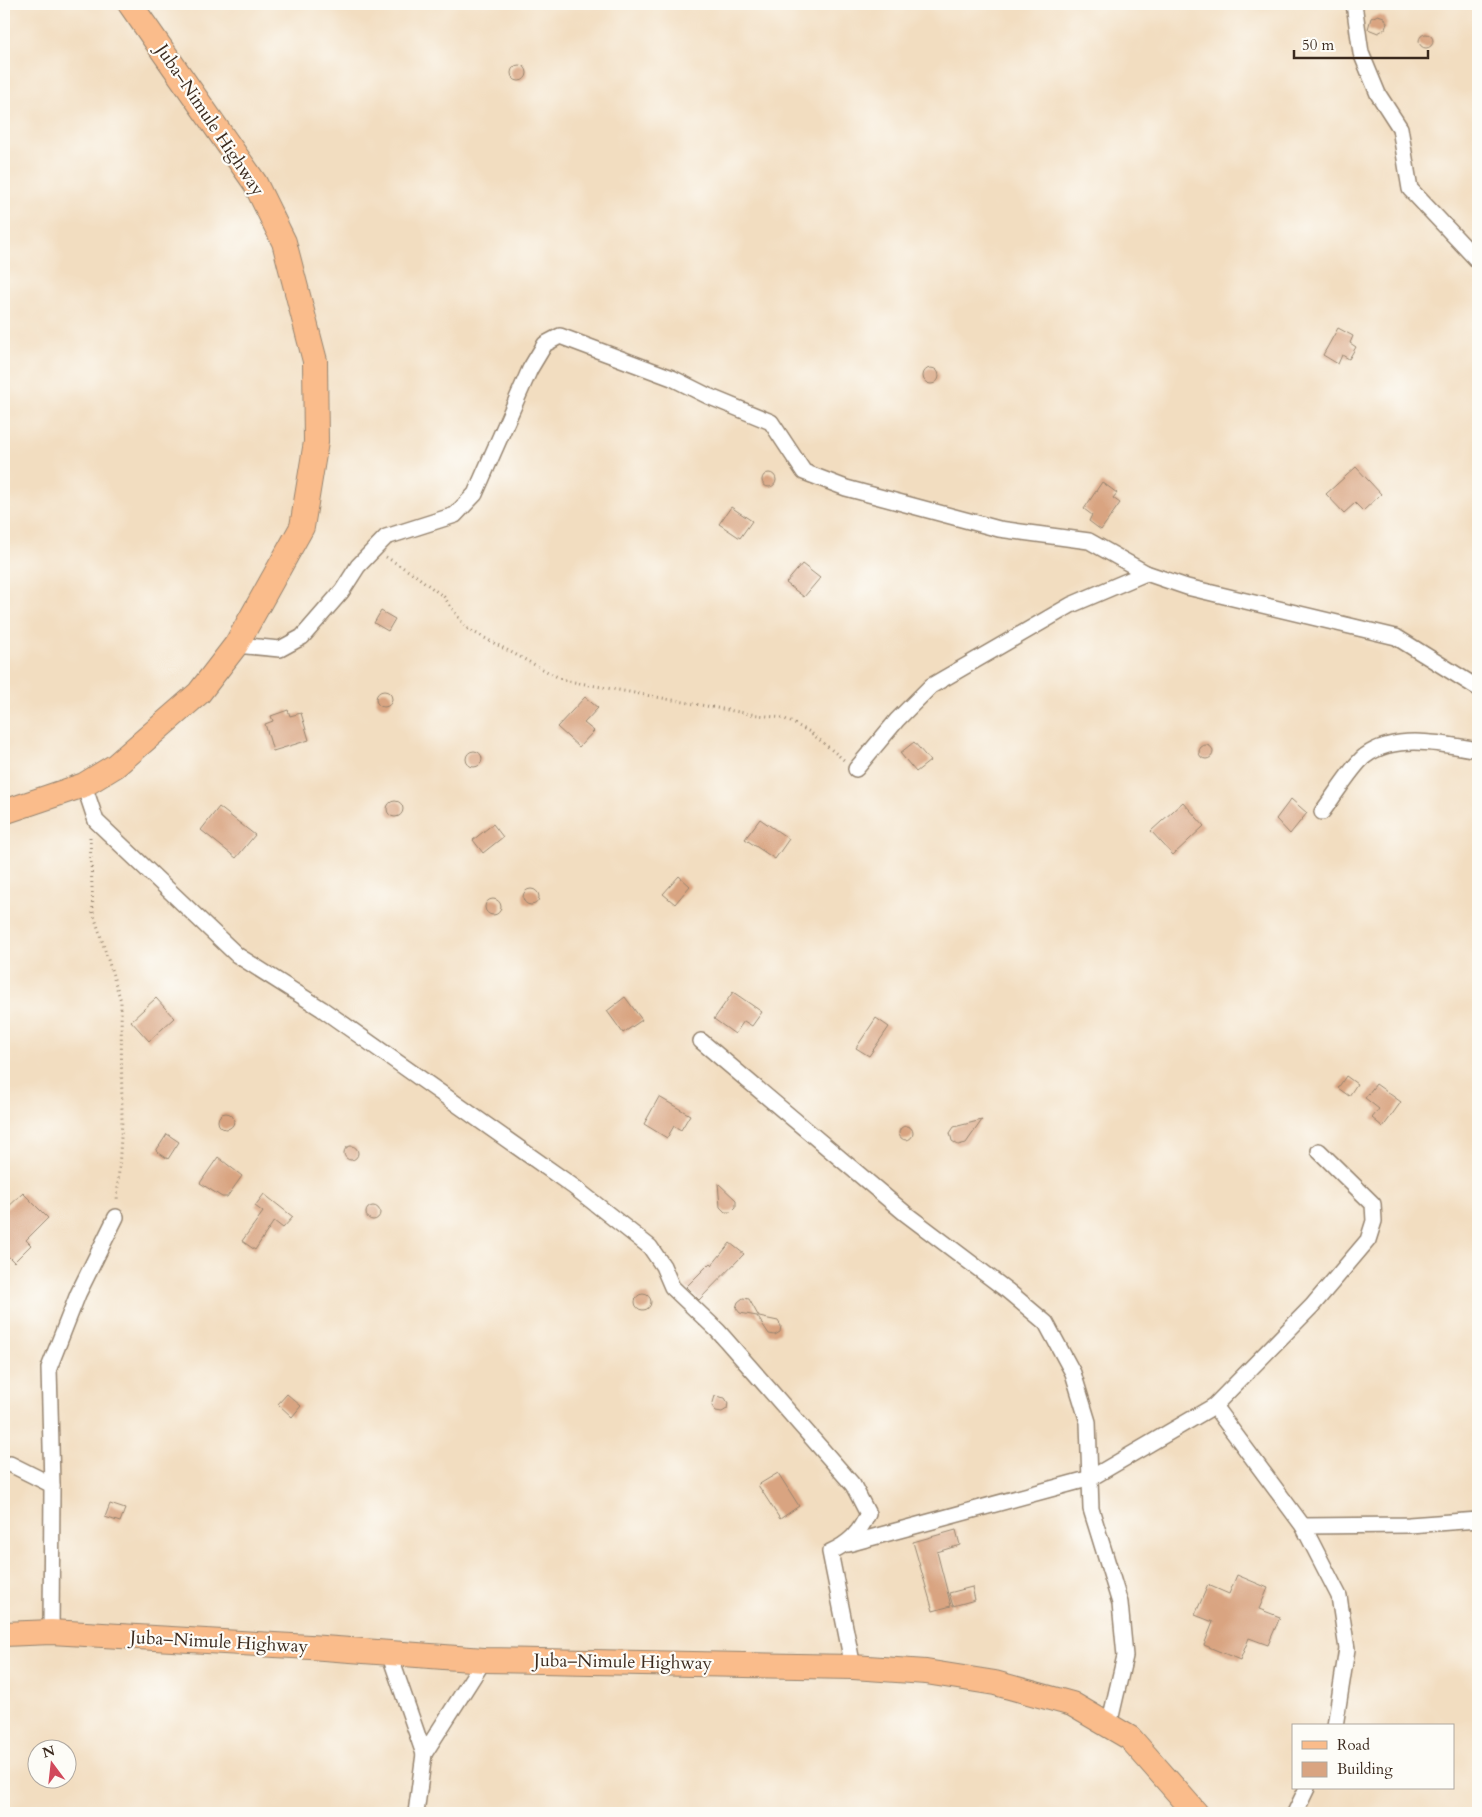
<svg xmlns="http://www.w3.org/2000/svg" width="1482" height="1817" font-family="Cardo,serif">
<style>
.building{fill:#d9a481}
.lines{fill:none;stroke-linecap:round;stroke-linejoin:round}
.minor-casing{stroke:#96846f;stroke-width:18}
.primary-casing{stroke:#96846f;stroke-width:26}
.path{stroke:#96846f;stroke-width:3;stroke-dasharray:1 4;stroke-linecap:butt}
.minor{stroke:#fff;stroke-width:15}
.primary{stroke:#fabc8b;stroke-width:24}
.labels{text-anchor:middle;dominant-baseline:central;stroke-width:4.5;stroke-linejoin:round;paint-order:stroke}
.street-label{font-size:18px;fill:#3b2a1e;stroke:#fdfcf7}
</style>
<rect width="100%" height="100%" fill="#fdfcf7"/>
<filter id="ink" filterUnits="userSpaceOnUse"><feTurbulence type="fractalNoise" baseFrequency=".02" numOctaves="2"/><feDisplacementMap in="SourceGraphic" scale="10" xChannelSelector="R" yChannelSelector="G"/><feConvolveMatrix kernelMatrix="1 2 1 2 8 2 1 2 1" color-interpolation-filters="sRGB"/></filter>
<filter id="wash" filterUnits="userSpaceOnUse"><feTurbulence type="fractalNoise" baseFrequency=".0096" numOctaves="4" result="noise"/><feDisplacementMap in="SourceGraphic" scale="20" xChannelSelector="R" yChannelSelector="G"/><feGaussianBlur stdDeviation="1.12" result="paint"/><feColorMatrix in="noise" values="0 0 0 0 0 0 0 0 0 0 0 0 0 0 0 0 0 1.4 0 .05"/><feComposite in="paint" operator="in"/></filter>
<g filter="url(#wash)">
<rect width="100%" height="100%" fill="#f2ddc0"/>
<g id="blocks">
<g class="building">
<polygon points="1378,15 1384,17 1387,23 1385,29 1378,33 1368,29 1371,18"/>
<circle cx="1426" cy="41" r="7"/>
<circle cx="519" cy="73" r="8"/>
<polygon points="1338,328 1353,336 1350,343 1356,347 1349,359 1342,355 1338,364 1323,355"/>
<circle cx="931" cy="376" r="8"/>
<polygon points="1356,467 1381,494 1363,511 1355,503 1344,513 1326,494"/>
<circle cx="769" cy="480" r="7"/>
<polygon points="1102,482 1117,493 1113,498 1120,503 1101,530 1089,521 1092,515 1084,509"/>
<polygon points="731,507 752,521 740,538 719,524"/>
<polygon points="802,564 820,578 804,597 786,583"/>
<polygon points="381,611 395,619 388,631 374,623"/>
<circle cx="384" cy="699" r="8"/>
<polygon points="585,697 598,708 584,723 594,731 579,747 557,727"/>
<polygon points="288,710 290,716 301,713 309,740 273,751 265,724 273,721 271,716"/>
<polygon points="914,742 930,761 916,772 900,753"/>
<circle cx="1206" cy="752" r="7"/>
<circle cx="474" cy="759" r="8"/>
<polygon points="1291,799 1307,813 1290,834 1276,819"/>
<circle cx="395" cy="809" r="8"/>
<polygon points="1183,802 1204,826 1173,855 1151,831"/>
<polygon points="219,807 255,835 236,858 201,830"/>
<polygon points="760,819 789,839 775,859 745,839"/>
<polygon points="493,824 503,837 483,853 473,840"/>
<polygon points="679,876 690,886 675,904 663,894"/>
<circle cx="531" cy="897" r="8"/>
<circle cx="493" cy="907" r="8"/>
<polygon points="733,992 762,1012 752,1026 744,1021 735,1034 714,1019"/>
<polygon points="625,997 642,1020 623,1033 607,1011"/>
<polygon points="156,998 174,1018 149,1041 131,1021"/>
<polygon points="876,1018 889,1027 869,1056 856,1048"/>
<polygon points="1346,1076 1357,1084 1349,1096 1338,1088"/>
<polygon points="1376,1084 1401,1102 1383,1127 1372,1118 1379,1109 1365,1098"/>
<polygon points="659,1097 690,1115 681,1130 674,1126 667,1138 644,1124"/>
<circle cx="226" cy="1121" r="8"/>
<polygon points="982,1120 966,1143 958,1145 952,1141 950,1133 954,1127"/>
<circle cx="906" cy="1133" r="7"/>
<polygon points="167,1134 179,1142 168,1159 156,1151"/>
<circle cx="351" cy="1153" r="7"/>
<polygon points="218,1157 242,1176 227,1197 222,1197 200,1183"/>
<polygon points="718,1183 736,1200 736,1207 731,1212 725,1212 720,1207"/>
<polygon points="23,1193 48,1218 26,1240 31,1245 14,1262 4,1252 4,1211"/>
<polygon points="264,1194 293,1217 283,1228 274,1221 255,1250 242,1241 263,1212 255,1206"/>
<circle cx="373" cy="1213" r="7"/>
<polygon points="730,1243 744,1254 699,1300 686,1287 710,1263 712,1265"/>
<circle cx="643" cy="1302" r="8"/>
<polygon points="743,1298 749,1299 759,1317 778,1321 781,1326 780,1332 775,1335 769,1334 757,1316 740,1313 736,1308 738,1302"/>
<polygon points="287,1394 301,1406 292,1417 278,1404"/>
<polygon points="715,1396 725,1398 728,1403 727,1409 722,1412 716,1411 712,1406"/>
<polygon points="778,1473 799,1506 780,1519 758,1485"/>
<polygon points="110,1504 125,1509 120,1522 105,1517"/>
<polygon points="956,1530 960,1545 937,1552 951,1606 933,1611 913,1542"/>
<polygon points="1237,1575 1268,1588 1259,1609 1280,1617 1268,1645 1249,1638 1240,1660 1204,1645 1213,1622 1195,1615 1208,1585 1229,1594"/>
<polygon points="972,1587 975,1600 953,1606 949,1593"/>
</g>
</g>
</g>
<g filter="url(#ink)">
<use href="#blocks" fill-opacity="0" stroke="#96846f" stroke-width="1"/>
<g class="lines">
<g class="minor-casing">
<g id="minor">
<polyline points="1354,4 1361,53 1378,94 1400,128 1410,189 1478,261"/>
<polyline points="236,645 280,649 302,637 342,591 358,566 386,537 455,515 475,494 530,369 545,344 560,336 672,378 708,396 771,422 804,472 846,488 999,529 1089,541 1146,573"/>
<polyline points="856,769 897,720 931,686 1071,605 1146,573 1187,587 1396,637 1478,688"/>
<path d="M84,785l12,36 141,134 85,54 252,178 76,60 13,19 9,21 46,44 115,131 20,23 15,29c-9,19 -18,29 -38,38l23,115"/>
<path d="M1322,812c11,-14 30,-46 43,-56 31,-23 78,-12 113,-6"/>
<polyline points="701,1041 906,1214 1008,1291 1046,1323 1073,1373 1088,1422 1091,1509 1120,1603 1125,1656 1109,1725"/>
<polyline points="1214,1406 1312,1306 1368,1240 1374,1221 1373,1204 1319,1151"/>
<polyline points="10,1464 52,1485 49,1368 78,1294 116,1217"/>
<polyline points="1303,1526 1409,1525 1478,1520"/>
<polyline points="848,1544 1091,1478 1214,1406 1303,1526 1339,1596 1347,1649 1335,1726"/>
<polyline points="51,1632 52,1485"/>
<polyline points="389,1653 424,1754"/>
<polyline points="416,1813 424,1754 484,1660"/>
<polyline points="1295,1813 1307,1788"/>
</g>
</g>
<g class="primary-casing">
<g id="primary">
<polyline points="4,812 84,785 115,766 199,693 236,645 302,527 316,442 315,361 284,242 255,183 130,4"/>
<polyline points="4,1634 51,1632 310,1647 484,1660 853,1667 926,1672 995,1683 1072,1704 1130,1738 1196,1813"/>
</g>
</g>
<g class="path">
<polyline points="386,557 415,575 444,597 466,628 563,680 750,714 783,718 810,732 844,760"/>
<polyline points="90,837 93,912 121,1001 122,1121 117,1201"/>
</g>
<use href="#minor" class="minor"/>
<use href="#primary" class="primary"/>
</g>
</g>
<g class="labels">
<g class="street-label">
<text transform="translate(210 120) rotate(56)">Juba–Nimule Highway</text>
<text transform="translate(219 1642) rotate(3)">Juba–Nimule Highway</text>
<text transform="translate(623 1662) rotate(1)">Juba–Nimule Highway</text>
</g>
</g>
<rect width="1482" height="1817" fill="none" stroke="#fdfcf7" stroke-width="20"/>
<rect x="1292" y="1724" width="162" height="65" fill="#fdfcf7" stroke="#afa8a0"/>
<rect x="1302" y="1741" width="25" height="8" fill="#fabc8b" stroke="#afa8a0"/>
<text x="1337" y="1750" font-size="15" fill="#3b2a1e">Road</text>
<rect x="1302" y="1762" width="25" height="15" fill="#d9a481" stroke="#afa8a0"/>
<text x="1337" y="1774" font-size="15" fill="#3b2a1e">Building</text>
<g transform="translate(52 1764) rotate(345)"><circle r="24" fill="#fdfcf7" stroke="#afa8a0"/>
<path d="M0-4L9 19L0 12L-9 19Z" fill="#d1495b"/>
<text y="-8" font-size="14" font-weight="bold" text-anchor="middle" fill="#3b2a1e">N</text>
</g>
<path d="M1294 50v8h134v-8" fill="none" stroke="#3b2a1e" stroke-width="2.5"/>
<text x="1302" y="50" font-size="15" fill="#3b2a1e" stroke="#fdfcf7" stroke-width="4" paint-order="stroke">50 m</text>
</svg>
